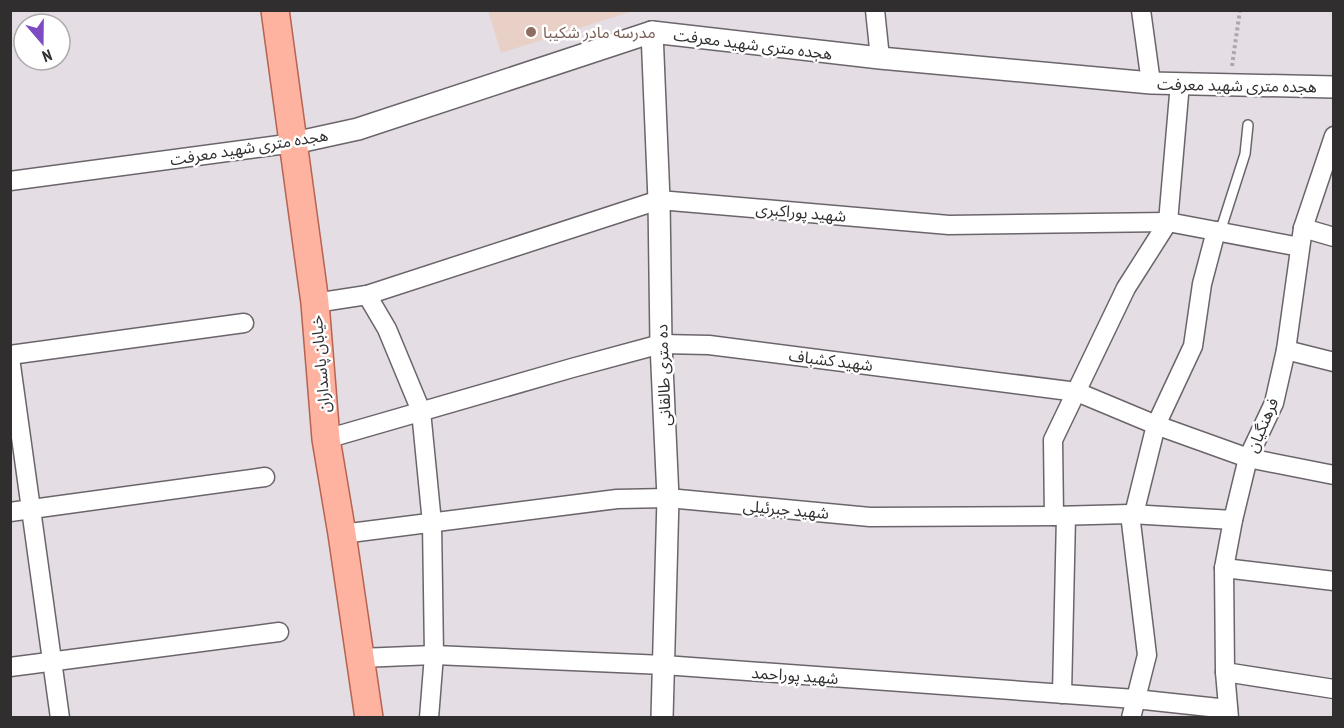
<svg xmlns="http://www.w3.org/2000/svg" width="1344" height="728" font-family="'PT Sans Narrow','Noto Sans Arabic',sans-serif">
<style>
.education{fill:#e8d0c7}
.lines{fill:none;stroke-linecap:round;stroke-linejoin:round}
.service-casing{stroke:#6b656b;stroke-width:12}
.minor-casing{stroke:#6b656b;stroke-width:21}
.tertiary-casing{stroke:#6b656b;stroke-width:24}
.primary-casing{stroke:#b66351;stroke-width:30}
.path{stroke:#ada7ac;stroke-width:4;stroke-dasharray:3 3;stroke-linecap:butt}
.service{stroke:#fff;stroke-width:9}
.minor{stroke:#fff;stroke-width:18}
.tertiary{stroke:#fff;stroke-width:21}
.primary{stroke:#feb3a1;stroke-width:27}
.education-dot{fill:#8d6e63;stroke:#fff;stroke-width:2}
.labels{text-anchor:middle;dominant-baseline:central;stroke-width:5;stroke-linejoin:round;paint-order:stroke}
.education-label{font-size:16px;fill:#785e54;stroke:#fff;text-anchor:start}
.street-label{font-size:16px;fill:#312e30;stroke:#fff}
</style>
<rect width="100%" height="100%" fill="#e4dde4"/>
<polygon class="education" points="488,10 633,10 633,11 501,53"/>
<g class="lines">
<g class="service-casing">
<polyline id="service" points="1220,232 1245,154 1248,125"/>
</g>
<g class="minor-casing">
<g id="minor">
<polyline points="875,10 880,58"/>
<polyline points="1141,10 1151,83"/>
<polyline points="10,181 294,143"/>
<polyline points="1303,228 1334,237"/>
<polyline points="367,295 387,329 421,411 432,523 434,655 429,718"/>
<polyline points="315,303 367,295 659,200 949,225 1168,222 1300,247"/>
<polyline points="1286,350 1334,362"/>
<polyline points="10,355 244,323"/>
<polyline points="10,358 60,718"/>
<polyline points="326,439 572,368 661,344 709,345 1077,392 1156,425 1248,458 1334,475"/>
<polyline points="10,512 265,477"/>
<polyline points="1130,514 1147,655 1131,718"/>
<polyline points="1134,514 1156,425 1193,346 1202,284 1216,231"/>
<polyline points="1054,516 1053,440 1126,288 1168,222 1180,83"/>
<polyline points="342,534 617,499 668,498 870,517 1054,516 1130,514 1233,520"/>
<polyline points="1224,568 1334,581"/>
<polyline points="360,658 434,655 664,665 1135,699 1228,709"/>
<polyline points="10,667 279,632"/>
<polyline points="1225,672 1334,689"/>
<polyline points="1062,694 1066,516"/>
<polyline points="1229,718 1225,672 1224,568 1233,520 1248,458 1274,403 1286,350 1303,228 1334,136"/>
</g>
</g>
<g class="tertiary-casing">
<g id="tertiary">
<polyline points="652,32 659,200 661,344 668,498 662,718"/>
<polyline points="294,143 358,129 652,32 880,58 1151,83 1334,87"/>
</g>
</g>
<g class="primary-casing">
<polyline id="primary" points="275,10 315,303 326,439 342,534 369,718"/>
</g>
<polyline class="path" points="1232,66 1240,10"/>
<use href="#service" class="service"/>
<use href="#minor" class="minor"/>
<use href="#tertiary" class="tertiary"/>
<use href="#primary" class="primary"/>
</g>
<circle class="education-dot" cx="531" cy="32" r="6"/>
<g class="labels">
<g class="education-label">
<text x="543" y="32">مدرسه مادر شکیبا</text>
</g>
<g class="street-label">
<text transform="translate(753 44) rotate(7)">هجده متری شهید معرفت</text>
<text transform="translate(1237 85) rotate(1)">هجده متری شهید معرفت</text>
<text transform="translate(249 147) rotate(-9)">هجده متری شهید معرفت</text>
<text transform="translate(801 212) rotate(5)">شهید پوراکبری</text>
<text transform="translate(831 360) rotate(7)">شهید کشباف</text>
<text transform="translate(320 364) rotate(-95)">خیابان پاسداران</text>
<text transform="translate(663 375) rotate(-92)">ده متری طالقانی</text>
<text transform="translate(1262 425) rotate(-67)">فرهنگیان</text>
<text transform="translate(786 509) rotate(5)">شهید جبرئیلی</text>
<text transform="translate(795 675) rotate(4)">شهید پوراحمد</text>
</g>
</g>
<rect width="1344" height="728" fill="none" stroke="#312e30" stroke-width="24"/>
<g transform="translate(42 42) rotate(160)"><circle r="28" fill="#ffffff" stroke="#adabac" stroke-width="1.5"/>
<path d="M0-4.5L10 22L0 15L-10 22Z" fill="#7d4bc2"/>
<text y="-9" font-size="16" font-weight="bold" text-anchor="middle" fill="#312e30">N</text>
</g>
</svg>
